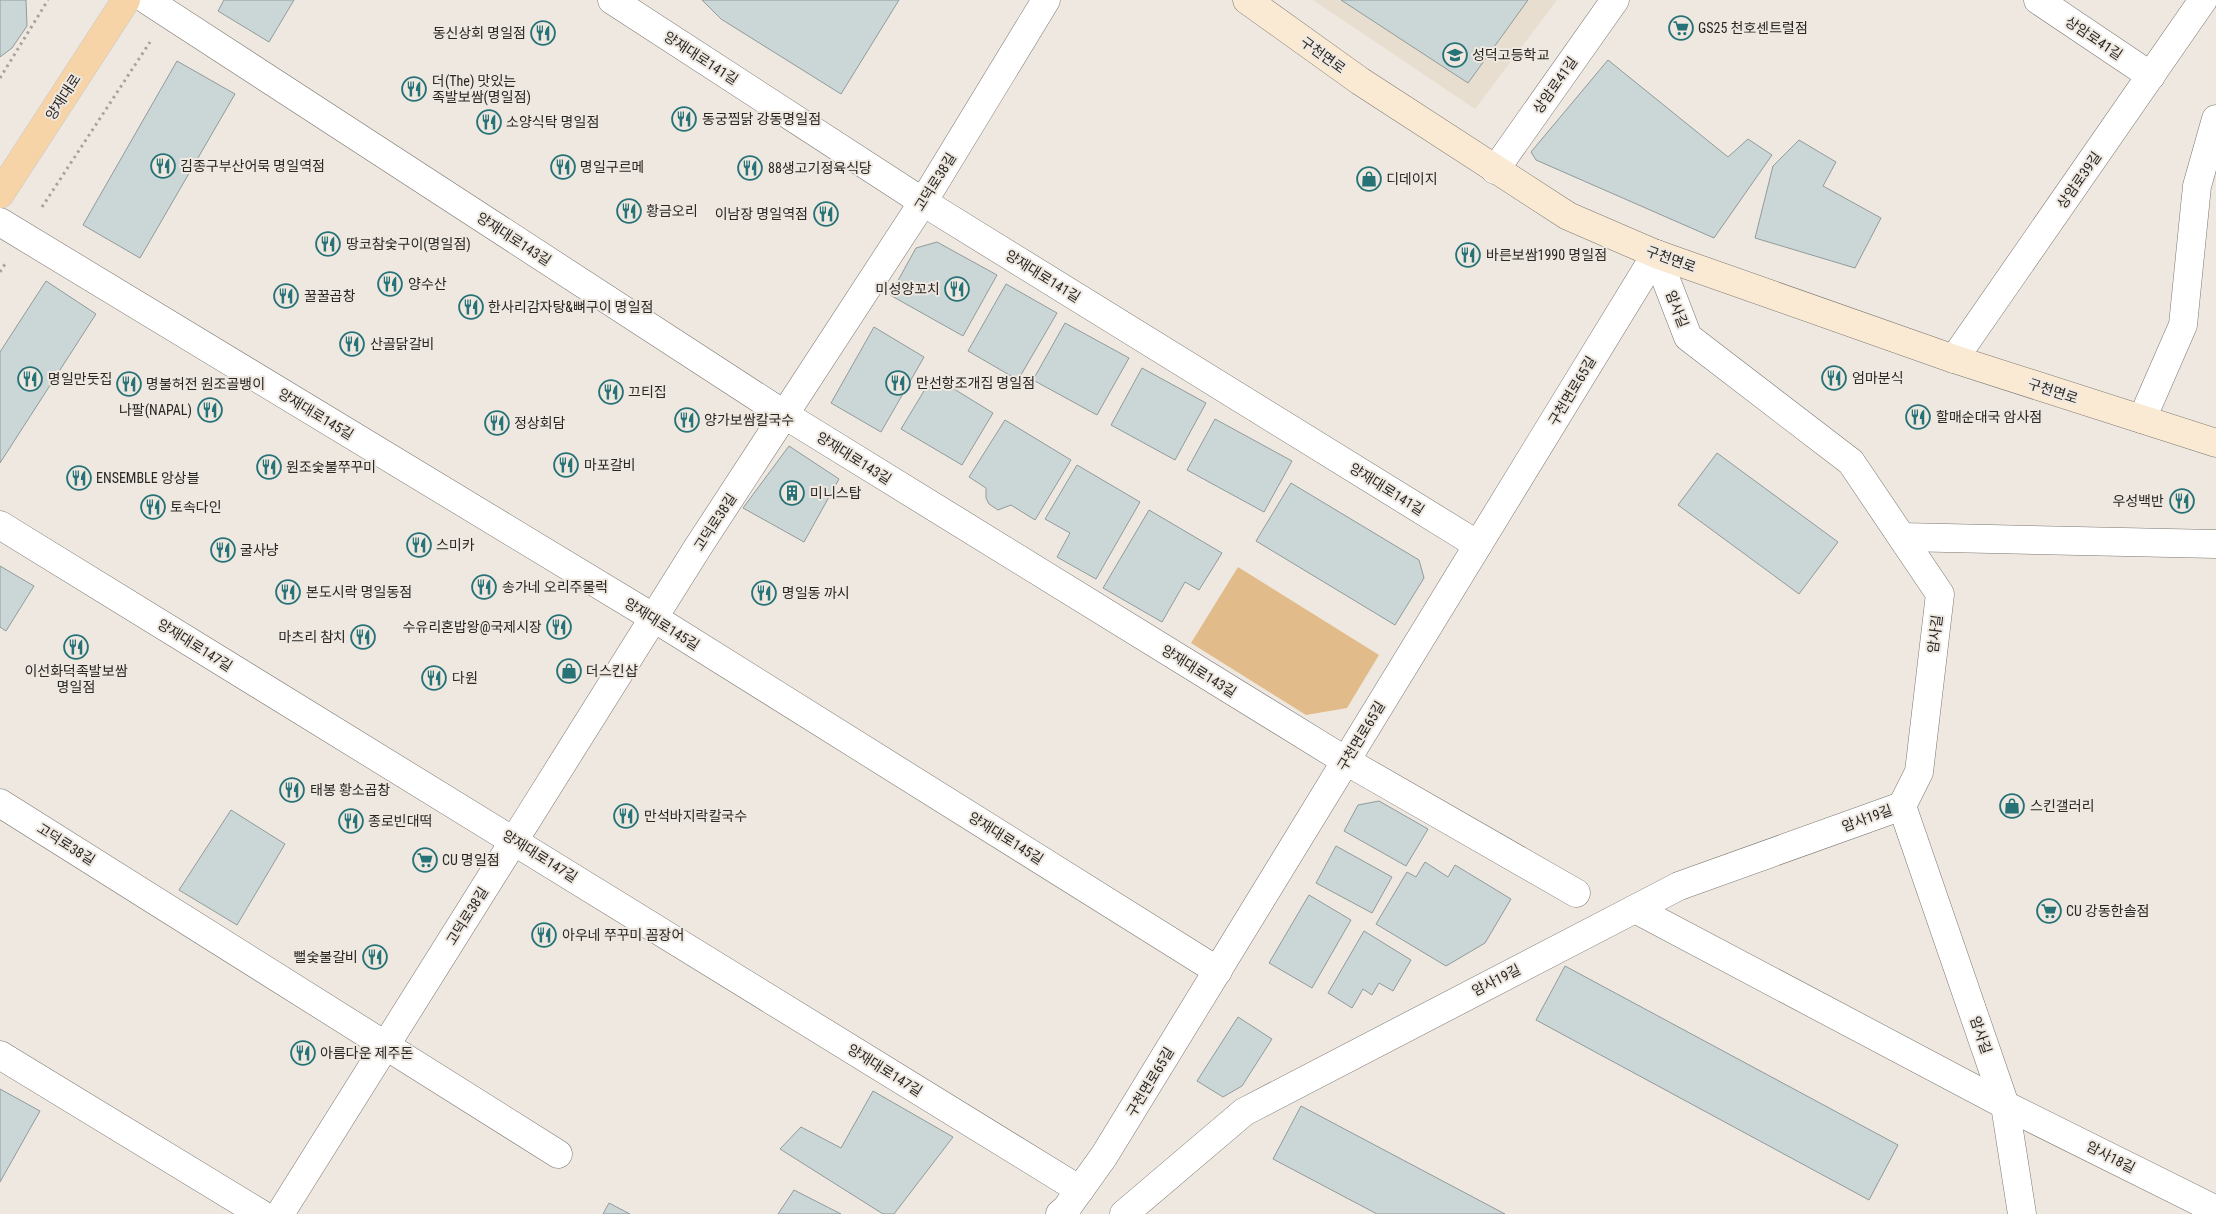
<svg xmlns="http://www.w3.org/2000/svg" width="2216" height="1214" font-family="'Roboto Condensed','Noto Sans KR',sans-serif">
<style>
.built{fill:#e8ded0}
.green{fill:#e1bb8a}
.building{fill:#cbd6d6;stroke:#919b9b}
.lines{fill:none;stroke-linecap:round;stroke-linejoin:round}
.minor-casing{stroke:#7c7670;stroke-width:29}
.secondary-casing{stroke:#7c7670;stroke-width:29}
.primary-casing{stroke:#c7c7c6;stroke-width:29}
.path{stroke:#a7a29c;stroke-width:3;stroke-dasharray:2.5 4;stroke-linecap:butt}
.minor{stroke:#fff;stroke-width:28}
.secondary{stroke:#faead3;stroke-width:28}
.primary{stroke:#f6d4a7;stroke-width:28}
.labels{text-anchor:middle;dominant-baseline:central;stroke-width:4;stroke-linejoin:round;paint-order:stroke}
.poi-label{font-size:14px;fill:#292724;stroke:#eee8e1;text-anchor:start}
.street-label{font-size:14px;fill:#292724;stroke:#eee8e1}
</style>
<rect width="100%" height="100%" fill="#eee8e1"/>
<polygon class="built" points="1313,0 1557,0 1475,109"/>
<polygon class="green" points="1238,567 1379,655 1347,708 1306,715 1191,643"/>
<g class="building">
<polygon points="0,0 26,0 27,26 12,48 0,57"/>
<polygon points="224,0 294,0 269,42 218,11"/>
<polygon points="702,0 899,0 841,94 721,19"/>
<polygon points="1341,0 1528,0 1468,83"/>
<polygon points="1608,60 1728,157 1748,139 1772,155 1714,238 1536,160 1531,152"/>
<polygon points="177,61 235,94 140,258 83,225"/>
<polygon points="1799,140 1836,162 1823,186 1881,218 1855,268 1755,238 1773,166"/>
<polygon points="937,242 997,275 963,336 890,295 916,248"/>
<polygon points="46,281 96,314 0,463 0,352"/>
<polygon points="1006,284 1057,313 1018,380 968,351"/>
<polygon points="1065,323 1129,358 1097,415 1033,380"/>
<polygon points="874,327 924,357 881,432 831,403"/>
<polygon points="1142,368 1206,403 1175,460 1111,425"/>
<polygon points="933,376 993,413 962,465 901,429"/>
<polygon points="1215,419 1292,461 1264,512 1187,470"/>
<polygon points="1005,420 1071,460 1035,520 1011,505 998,510 989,504 986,498 986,488 969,477"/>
<polygon points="789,446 839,479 804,542 743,508"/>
<polygon points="1717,453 1838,542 1799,594 1678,505"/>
<polygon points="1077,465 1140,502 1096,579 1057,557 1070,533 1045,519"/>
<polygon points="1291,483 1419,560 1424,578 1395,625 1256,541"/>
<polygon points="1149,510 1222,553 1199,590 1185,582 1162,622 1103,588"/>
<polygon points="0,566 34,586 6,631 0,627"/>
<polygon points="1379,801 1428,829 1406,866 1344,831 1358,805"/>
<polygon points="231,810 285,844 237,925 179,890"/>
<polygon points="1336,846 1392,877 1372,913 1316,883"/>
<polygon points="1425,862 1448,877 1455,865 1511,899 1485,943 1446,966 1376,924 1407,872 1416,877"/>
<polygon points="1309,895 1351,920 1312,988 1269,963"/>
<polygon points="1364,931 1411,960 1393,991 1379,983 1372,995 1363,989 1352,1008 1328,993"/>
<polygon points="1565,966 1898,1145 1869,1200 1536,1020"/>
<polygon points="1238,1017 1272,1039 1242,1086 1223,1097 1197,1081"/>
<polygon points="0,1089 40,1111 0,1182"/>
<polygon points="873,1091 953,1137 894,1214 883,1214 780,1149 801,1127 841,1148"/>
<polygon points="1301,1106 1505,1214 1377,1214 1273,1159"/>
<polygon points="794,1190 841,1214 778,1214"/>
<polygon points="609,1203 630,1214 603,1214"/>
</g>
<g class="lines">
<g class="minor-casing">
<g id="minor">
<polyline points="147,0 785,415 1346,761 1576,893"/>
<polyline points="612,0 923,202 1478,545"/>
<polyline points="2038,0 2151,76"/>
<polyline points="1495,170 1615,0"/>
<polyline points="0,222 654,618 1218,971"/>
<polyline points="1656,254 1688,337 1851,462 1940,594 1919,772 1902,806 2005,1105 2022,1214"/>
<polyline points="1954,359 2203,0"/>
<polyline points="2142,419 2183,325 2197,186 2216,119"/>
<polyline points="0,525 1080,1190"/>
<polyline points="1902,537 2216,544"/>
<polyline points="0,803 558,1154"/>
<polyline points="1635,909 2005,1105 2216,1210"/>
<polyline points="0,1055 261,1214"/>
<polyline points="280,1214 698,547 923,202 1046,0"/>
<polyline points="1060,1214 1066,1209 1104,1156 1656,254"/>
<polyline points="1124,1214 1244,1112 1679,886 1902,806"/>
</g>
</g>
<g class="secondary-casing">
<polyline id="secondary" points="1247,0 1360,81 1568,216 1656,254 1954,359 2216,443"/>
</g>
<g class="primary-casing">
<polyline id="primary" points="0,194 126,0"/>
</g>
<g class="path">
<polyline points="0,78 48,0"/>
<polyline points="42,207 150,42"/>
<polyline points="0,272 5,264"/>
</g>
<use href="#minor" class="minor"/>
<use href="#secondary" class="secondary"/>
<use href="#primary" class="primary"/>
</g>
<defs>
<g id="supermarket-ring" transform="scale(1.25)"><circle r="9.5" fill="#eee8e1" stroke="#277276" stroke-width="1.5"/><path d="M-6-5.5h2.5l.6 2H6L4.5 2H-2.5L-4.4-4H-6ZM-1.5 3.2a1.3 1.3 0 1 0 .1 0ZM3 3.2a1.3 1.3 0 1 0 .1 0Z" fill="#277276"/></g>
<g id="restaurant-ring" transform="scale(1.25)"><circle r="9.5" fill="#eee8e1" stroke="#277276" stroke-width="1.5"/><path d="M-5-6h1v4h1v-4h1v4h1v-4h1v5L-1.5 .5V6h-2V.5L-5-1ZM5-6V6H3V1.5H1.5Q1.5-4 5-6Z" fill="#277276"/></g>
<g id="school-ring" transform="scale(1.25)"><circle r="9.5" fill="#eee8e1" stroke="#277276" stroke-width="1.5"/><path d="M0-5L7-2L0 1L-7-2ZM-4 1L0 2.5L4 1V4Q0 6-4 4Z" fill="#277276"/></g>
<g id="shop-ring" transform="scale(1.25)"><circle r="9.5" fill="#eee8e1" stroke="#277276" stroke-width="1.5"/><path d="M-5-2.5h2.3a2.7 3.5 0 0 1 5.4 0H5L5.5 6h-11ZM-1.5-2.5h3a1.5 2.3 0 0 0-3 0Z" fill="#277276"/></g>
<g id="building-ring" transform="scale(1.25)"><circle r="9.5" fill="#eee8e1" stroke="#277276" stroke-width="1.5"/><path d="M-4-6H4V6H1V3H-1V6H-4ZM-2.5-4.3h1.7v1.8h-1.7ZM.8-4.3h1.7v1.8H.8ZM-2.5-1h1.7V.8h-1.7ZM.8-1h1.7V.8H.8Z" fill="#277276"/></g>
</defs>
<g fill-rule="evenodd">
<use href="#supermarket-ring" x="1681" y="28"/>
<use href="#restaurant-ring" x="543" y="33"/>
<use href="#school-ring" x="1455" y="55"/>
<use href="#restaurant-ring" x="414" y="89"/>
<use href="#restaurant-ring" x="684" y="119"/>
<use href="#restaurant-ring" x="489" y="122"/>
<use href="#restaurant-ring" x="163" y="166"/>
<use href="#restaurant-ring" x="563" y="167"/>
<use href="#restaurant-ring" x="750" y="168"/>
<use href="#shop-ring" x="1369" y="179"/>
<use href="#restaurant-ring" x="629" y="211"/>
<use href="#restaurant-ring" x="826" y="214"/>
<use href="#restaurant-ring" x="328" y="244"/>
<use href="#restaurant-ring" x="1468" y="255"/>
<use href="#restaurant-ring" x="390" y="284"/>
<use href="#restaurant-ring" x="957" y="289"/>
<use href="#restaurant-ring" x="286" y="296"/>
<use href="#restaurant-ring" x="471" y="307"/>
<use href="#restaurant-ring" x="352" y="344"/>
<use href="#restaurant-ring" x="1834" y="378"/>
<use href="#restaurant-ring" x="30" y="379"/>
<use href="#restaurant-ring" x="898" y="383"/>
<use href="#restaurant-ring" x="129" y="384"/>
<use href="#restaurant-ring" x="611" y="392"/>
<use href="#restaurant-ring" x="210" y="410"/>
<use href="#restaurant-ring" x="1918" y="417"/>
<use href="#restaurant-ring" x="687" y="420"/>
<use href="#restaurant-ring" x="497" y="423"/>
<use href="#restaurant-ring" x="566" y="465"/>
<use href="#restaurant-ring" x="269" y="467"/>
<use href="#restaurant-ring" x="79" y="478"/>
<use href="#building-ring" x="792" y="493"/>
<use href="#restaurant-ring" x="2182" y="501"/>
<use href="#restaurant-ring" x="153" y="507"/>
<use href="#restaurant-ring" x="419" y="545"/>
<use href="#restaurant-ring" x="223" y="550"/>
<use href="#restaurant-ring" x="484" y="587"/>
<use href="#restaurant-ring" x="288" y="592"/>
<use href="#restaurant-ring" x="764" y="593"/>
<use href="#restaurant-ring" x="559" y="627"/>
<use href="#restaurant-ring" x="363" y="637"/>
<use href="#restaurant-ring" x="76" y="647"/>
<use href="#shop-ring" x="569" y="671"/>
<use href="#restaurant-ring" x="434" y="678"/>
<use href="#restaurant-ring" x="292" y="790"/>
<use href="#shop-ring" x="2012" y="806"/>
<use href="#restaurant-ring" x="626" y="816"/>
<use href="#restaurant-ring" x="351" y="821"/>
<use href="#supermarket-ring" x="425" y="860"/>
<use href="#supermarket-ring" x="2049" y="911"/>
<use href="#restaurant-ring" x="544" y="935"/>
<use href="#restaurant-ring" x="375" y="957"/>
<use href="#restaurant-ring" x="303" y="1053"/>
</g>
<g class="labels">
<g class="poi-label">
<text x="1698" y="28">GS25 천호센트럴점</text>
<text x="526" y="33" text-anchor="end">동신상회 명일점</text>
<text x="1472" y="55">성덕고등학교</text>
<text x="432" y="81">더(The) 맛있는<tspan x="432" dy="16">족발보쌈(명일점)</tspan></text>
<text x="702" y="119">동궁찜닭 강동명일점</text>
<text x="506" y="122">소양식탁 명일점</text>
<text x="180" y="166">김종구부산어묵 명일역점</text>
<text x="580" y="167">명일구르메</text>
<text x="768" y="168">88생고기정육식당</text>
<text x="1386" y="179">디데이지</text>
<text x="646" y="211">황금오리</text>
<text x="808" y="214" text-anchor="end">이남장 명일역점</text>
<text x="346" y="244">땅코참숯구이(명일점)</text>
<text x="1486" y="255">바른보쌈1990 명일점</text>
<text x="408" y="284">양수산</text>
<text x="940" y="289" text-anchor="end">미성양꼬치</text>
<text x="304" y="296">꿀꿀곱창</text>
<text x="488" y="307">한사리감자탕&amp;뼈구이 명일점</text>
<text x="370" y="344">산골닭갈비</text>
<text x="1852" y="378">엄마분식</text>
<text x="48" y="379">명일만둣집</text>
<text x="916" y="383">만선항조개집 명일점</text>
<text x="146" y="384">명불허전 원조골뱅이</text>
<text x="628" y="392">끄티집</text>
<text x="192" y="410" text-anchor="end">나팔(NAPAL)</text>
<text x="1936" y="417">할매순대국 암사점</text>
<text x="704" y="420">양가보쌈칼국수</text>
<text x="514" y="423">정상회담</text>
<text x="584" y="465">마포갈비</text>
<text x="286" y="467">원조숯불쭈꾸미</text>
<text x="96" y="478">ENSEMBLE 앙상블</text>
<text x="810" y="493">미니스탑</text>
<text x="2164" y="501" text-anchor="end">우성백반</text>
<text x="170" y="507">토속다인</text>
<text x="436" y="545">스미카</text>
<text x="240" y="550">굴사냥</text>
<text x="502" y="587">송가네 오리주물럭</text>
<text x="306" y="592">본도시락 명일동점</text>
<text x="782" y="593">명일동 까시</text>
<text x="542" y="627" text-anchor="end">수유리혼밥왕@국제시장</text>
<text x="346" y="637" text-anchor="end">마츠리 참치</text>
<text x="76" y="671" text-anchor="middle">이선화덕족발보쌈<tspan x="76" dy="16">명일점</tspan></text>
<text x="586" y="671">더스킨샵</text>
<text x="452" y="678">다원</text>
<text x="310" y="790">태봉 황소곱창</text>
<text x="2030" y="806">스킨갤러리</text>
<text x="644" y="816">만석바지락칼국수</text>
<text x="368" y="821">종로빈대떡</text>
<text x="442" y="860">CU 명일점</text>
<text x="2066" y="911">CU 강동한솔점</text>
<text x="562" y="935">아우네 쭈꾸미 꼼장어</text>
<text x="358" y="957" text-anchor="end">뻘숯불갈비</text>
<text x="320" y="1053">아름다운 제주돈</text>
</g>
<g class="street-label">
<text transform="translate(2094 38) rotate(34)">상암로41길</text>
<text transform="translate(1323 55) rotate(36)">구천면로</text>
<text transform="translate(701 58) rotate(33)">양재대로141길</text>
<text transform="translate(1555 85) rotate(-55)">상암로41길</text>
<text transform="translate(63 97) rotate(-57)">양재대로</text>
<text transform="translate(2079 180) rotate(-55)">상암로39길</text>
<text transform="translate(935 182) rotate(-58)">고덕로38길</text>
<text transform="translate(514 239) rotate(33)">양재대로143길</text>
<text transform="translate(1671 259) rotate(20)">구천면로</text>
<text transform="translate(1043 276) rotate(32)">양재대로141길</text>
<text transform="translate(1677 309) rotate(69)">암사길</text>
<text transform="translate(1572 391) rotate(-59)">구천면로65길</text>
<text transform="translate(2053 391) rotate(18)">구천면로</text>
<text transform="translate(316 414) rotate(31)">양재대로145길</text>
<text transform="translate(854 458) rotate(32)">양재대로143길</text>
<text transform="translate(1387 489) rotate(32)">양재대로141길</text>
<text transform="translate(715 522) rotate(-57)">고덕로38길</text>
<text transform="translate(662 624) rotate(32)">양재대로145길</text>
<text transform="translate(1935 634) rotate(-83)">암사길</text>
<text transform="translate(195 645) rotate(32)">양재대로147길</text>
<text transform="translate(1199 671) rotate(32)">양재대로143길</text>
<text transform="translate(1361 736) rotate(-59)">구천면로65길</text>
<text transform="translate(1867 818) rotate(-20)">암사19길</text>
<text transform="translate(1006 838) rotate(32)">양재대로145길</text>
<text transform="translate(66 844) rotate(32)">고덕로38길</text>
<text transform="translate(540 856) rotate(32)">양재대로147길</text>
<text transform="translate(467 916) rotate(-58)">고덕로38길</text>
<text transform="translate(1496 980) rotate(-27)">암사19길</text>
<text transform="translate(1981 1035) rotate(71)">암사길</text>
<text transform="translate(885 1070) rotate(32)">양재대로147길</text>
<text transform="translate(1150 1082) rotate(-59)">구천면로65길</text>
<text transform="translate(2111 1157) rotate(27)">암사18길</text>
</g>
</g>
</svg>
